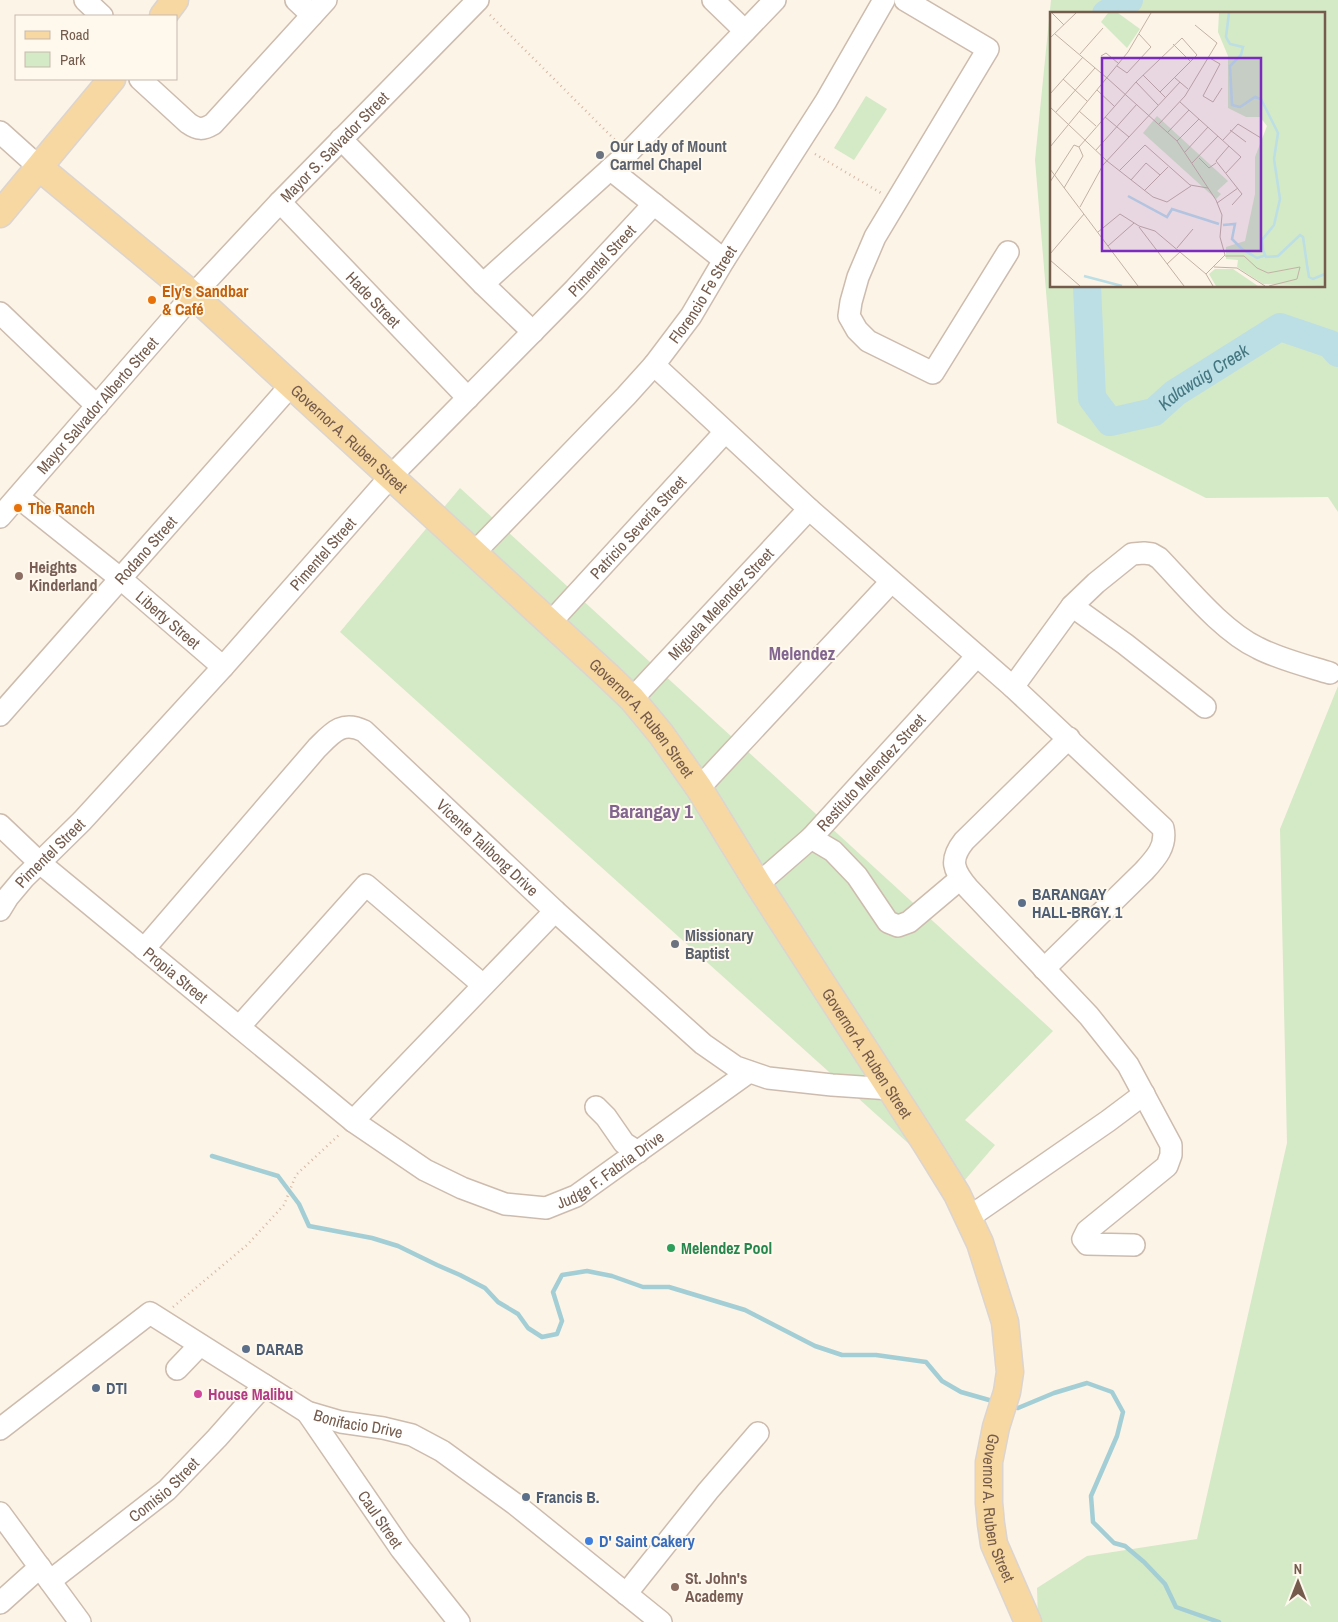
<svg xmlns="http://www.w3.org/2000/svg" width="1338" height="1622" font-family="'Archivo Narrow',sans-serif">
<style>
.green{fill:#d4e9c6;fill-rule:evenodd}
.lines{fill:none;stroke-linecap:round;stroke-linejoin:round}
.stream{stroke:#a3ced6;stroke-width:4.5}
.river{stroke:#bcdee5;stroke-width:28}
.minor-casing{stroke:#cdbcae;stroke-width:24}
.major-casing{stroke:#dbd4d0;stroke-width:29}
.path{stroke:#d5b6a3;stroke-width:2.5;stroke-dasharray:1 4;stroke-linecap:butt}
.minor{stroke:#fff;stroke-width:21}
.major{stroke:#f7d8a2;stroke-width:26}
.worship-dot{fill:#6b7280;stroke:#fef8ed;stroke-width:2}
.food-dot{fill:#e8710a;stroke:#fef8ed;stroke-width:2}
.education-dot{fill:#8d6e63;stroke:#fef8ed;stroke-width:2}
.service-dot{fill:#5c6f8a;stroke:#fef8ed;stroke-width:2}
.leisure-dot{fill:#2e9e5b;stroke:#fef8ed;stroke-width:2}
.hotel-dot{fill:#d1479c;stroke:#fef8ed;stroke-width:2}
.shop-dot{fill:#3f7fe0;stroke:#fef8ed;stroke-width:2}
.labels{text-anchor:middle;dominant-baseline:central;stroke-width:4;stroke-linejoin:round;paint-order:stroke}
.street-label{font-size:16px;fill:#745b4c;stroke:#fef8ed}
.worship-label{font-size:16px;font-weight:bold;fill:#5b616d;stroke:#fef8ed;text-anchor:start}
.food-label{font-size:16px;font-weight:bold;fill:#c56008;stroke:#fef8ed;text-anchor:start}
.education-label{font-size:16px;font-weight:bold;fill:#785e54;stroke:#fef8ed;text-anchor:start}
.service-label{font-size:16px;font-weight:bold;fill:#4e5e75;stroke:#fef8ed;text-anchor:start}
.leisure-label{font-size:16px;font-weight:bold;fill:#27864d;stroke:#fef8ed;text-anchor:start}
.hotel-label{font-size:16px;font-weight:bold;fill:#b23c85;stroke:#fef8ed;text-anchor:start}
.shop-label{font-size:16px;font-weight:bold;fill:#366cbe;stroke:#fef8ed;text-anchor:start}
.water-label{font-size:18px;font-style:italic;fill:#437680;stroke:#fef8ed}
.neighbourhood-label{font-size:18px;font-weight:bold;fill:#826490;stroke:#fef8ed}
.quarter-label{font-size:19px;font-weight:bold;fill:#826490;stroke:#fef8ed}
.inset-river{fill:none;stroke:#bcdee5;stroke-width:2.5}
.inset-road{fill:none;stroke:#c2b2a4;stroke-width:1}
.view{fill:#7b2cbf;fill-opacity:0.15;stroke:#7b2cbf;stroke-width:2.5}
.inset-edge{fill:none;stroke:#745b4c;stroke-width:2.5}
</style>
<rect width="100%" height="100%" fill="#fcf4e7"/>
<g class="green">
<path d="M1051,0h287v512l-10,-15 -122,1 -149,-75 -22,-263zM1052,14h272v272h-272z"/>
<polygon points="866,96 887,109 854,160 834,148"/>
<polygon points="460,488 1053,1031 965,1120 995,1145 958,1188 340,632"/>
<polygon points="1338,686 1338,1622 1038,1622 1037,1588 1087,1556 1197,1539 1287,1143 1280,829"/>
</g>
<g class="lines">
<g class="stream">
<polyline points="212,1156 278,1176 299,1204 309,1226 372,1238 398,1246 437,1265 460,1275 485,1288 498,1302 518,1314 528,1328 542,1337 557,1334 562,1321 553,1292 562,1275 587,1271 612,1276 643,1287 669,1287 745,1310 815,1346 842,1355 876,1355 926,1362 942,1381 961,1392 996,1402"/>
<polyline points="1011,1406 1018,1408 1054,1393 1087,1383 1112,1392 1123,1412 1117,1436 1091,1496 1093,1522 1114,1543 1125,1546 1144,1562 1165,1584 1176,1607 1219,1622"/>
</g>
<g class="river">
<polyline points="1106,14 1129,0"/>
<path id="s1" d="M1087,286l5,112 18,24 44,-10 21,-19 105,-66 50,17 8,9"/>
</g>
<g class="minor-casing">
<g id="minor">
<polyline points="85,0 102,16"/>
<polyline points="296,0 312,15"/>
<polyline points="713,0 745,31"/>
<polyline points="905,0 988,49 875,237 858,277 851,302 849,316 857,330 868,341 933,373 1008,252"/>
<path d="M140,79l48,44c10,7 15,7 25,1l113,-124"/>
<polyline points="0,132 40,168"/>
<polyline points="341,139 483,284 533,332"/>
<polyline points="610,169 724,260"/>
<path id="s2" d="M280,202l188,196"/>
<polyline points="483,284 628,153 775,0"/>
<polyline points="0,313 97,406"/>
<path d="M654,365l155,144 204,178 150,141c4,18 -7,30 -19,43l-100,98"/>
<path id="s3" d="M18,497l103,82 102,88"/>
<path id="s4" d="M0,517l193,-222 87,-93 198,-202"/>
<path id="s5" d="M474,553l152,-157 28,-31 37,-49 33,-56 102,-159 58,-101"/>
<polyline points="1072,606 1125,644 1205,707"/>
<path id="s6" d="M550,623l175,-191"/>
<path d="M1013,687l59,-81 24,-23 36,-29 12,-1 8,1 7,4c28,29 63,73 99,90 21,11 49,18 72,25"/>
<path id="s7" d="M632,699l177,-190"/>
<path id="s8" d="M0,715l292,-331"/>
<path d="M1069,738l-105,103c-15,19 -11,29 4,47l121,128 39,49 43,80v10l-4,11 -80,65 -4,8 4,5 47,1"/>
<polyline points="699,788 891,582"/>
<path id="s9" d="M0,825l40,38 313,258 72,49 37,18 43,16 41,4 30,-12 173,-124"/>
<polyline points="811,838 833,851 857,876 888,922 898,926 909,922 960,879"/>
<path id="s10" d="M758,884l53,-46 166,-182"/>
<path id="s11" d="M0,910l8,-13 16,-19 58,-57 141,-154 168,-191 184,-187 79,-85"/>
<path id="s12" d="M144,949l173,-201c15,-15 25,-28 47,-17l191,180 148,133 33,23 32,11 64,7 59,4"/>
<polyline points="239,1027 366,885 483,985"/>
<polyline points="596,1107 606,1117 624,1143 638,1152"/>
<polyline points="353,1121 555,911"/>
<polyline points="968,1218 1108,1121 1144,1094"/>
<polyline points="177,1369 200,1345"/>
<path id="s13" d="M307,1412l94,137 58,73"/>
<path id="s14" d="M0,1429l150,-116 157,99 34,10 42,6 29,7 30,16 73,53 146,118"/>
<polyline points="0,1513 80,1622"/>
<path id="s15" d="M50,1581l117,-91 50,-52 47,-53"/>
<polyline points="626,1594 708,1491 758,1433"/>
<polyline points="0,1603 40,1567"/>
</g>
</g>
<g class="major-casing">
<g id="major">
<polyline points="163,16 175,0"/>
<path id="s16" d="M40,168l153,127 415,381 24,23 29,35 38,54 59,96 168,260 31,50 23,49 25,79 5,50 -3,20 -11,35 -7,35v41l2,21 3,20 34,78"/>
<polyline points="0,214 112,79"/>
</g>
</g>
<g class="path">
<polyline points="490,15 615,140"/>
<polyline points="815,154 881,193"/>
<polyline points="173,1307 247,1245 284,1205 296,1175 341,1133"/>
</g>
<use href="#minor" class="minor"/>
<use href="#major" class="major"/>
</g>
<g class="worship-dot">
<circle cx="600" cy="155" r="5"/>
<circle cx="675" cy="944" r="5"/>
</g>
<g class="food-dot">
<circle cx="152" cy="300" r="5"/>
<circle cx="18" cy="508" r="5"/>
</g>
<g class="education-dot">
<circle cx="19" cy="576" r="5"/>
<circle cx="675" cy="1587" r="5"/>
</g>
<g class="service-dot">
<circle cx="1022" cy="903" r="5"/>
<circle cx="246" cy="1349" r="5"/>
<circle cx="96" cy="1388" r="5"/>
<circle cx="526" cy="1497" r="5"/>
</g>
<circle class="leisure-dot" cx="671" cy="1248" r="5"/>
<circle class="hotel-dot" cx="198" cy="1394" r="5"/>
<circle class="shop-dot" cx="589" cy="1541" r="5"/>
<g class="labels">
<g class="street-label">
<text stroke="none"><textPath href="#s4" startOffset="499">Mayor S. Salvador Street</textPath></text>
<text stroke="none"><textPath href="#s11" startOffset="886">Pimentel Street</textPath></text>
<text stroke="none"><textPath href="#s5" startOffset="346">Florencio Fe Street</textPath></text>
<text stroke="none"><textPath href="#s2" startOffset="135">Hade Street</textPath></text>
<text stroke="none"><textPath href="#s4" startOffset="148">Mayor Salvador Alberto Street</textPath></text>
<text stroke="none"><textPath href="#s16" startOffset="411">Governor A. Ruben Street</textPath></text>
<text stroke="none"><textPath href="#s6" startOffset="130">Patricio Severia Street</textPath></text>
<text stroke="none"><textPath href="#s8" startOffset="220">Rodano Street</textPath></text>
<text stroke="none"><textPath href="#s11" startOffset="481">Pimentel Street</textPath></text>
<text stroke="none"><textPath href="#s7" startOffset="130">Miguela Melendez Street</textPath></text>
<text stroke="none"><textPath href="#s3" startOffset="194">Liberty Street</textPath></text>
<text stroke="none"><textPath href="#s16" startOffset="816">Governor A. Ruben Street</textPath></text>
<text stroke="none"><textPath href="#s10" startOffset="159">Restituto Melendez Street</textPath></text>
<text stroke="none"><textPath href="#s12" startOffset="490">Vicente Talibong Drive</textPath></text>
<text stroke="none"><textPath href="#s11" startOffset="76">Pimentel Street</textPath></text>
<text stroke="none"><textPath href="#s9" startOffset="231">Propia Street</textPath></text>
<text stroke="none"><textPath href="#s16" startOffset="1221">Governor A. Ruben Street</textPath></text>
<text stroke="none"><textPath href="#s9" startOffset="751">Judge F. Fabria Drive</textPath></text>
<text stroke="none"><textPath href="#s14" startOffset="428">Bonifacio Drive</textPath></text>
<text stroke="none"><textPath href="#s15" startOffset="146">Comisio Street</textPath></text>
<text stroke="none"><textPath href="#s16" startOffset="1715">Governor A. Ruben Street</textPath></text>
<text stroke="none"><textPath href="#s13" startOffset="130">Caul Street</textPath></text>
</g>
<g class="worship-label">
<text x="610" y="146">Our Lady of Mount<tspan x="610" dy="18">Carmel Chapel</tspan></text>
<text x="685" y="935">Missionary<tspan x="685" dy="18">Baptist</tspan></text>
</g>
<g class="food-label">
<text x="162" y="291">Ely’s Sandbar<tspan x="162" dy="18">&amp; Café</tspan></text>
<text x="28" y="508">The Ranch</text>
</g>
<g class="education-label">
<text x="29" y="567">Heights<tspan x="29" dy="18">Kinderland</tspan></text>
<text x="685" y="1578">St. John's<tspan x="685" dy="18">Academy</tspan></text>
</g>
<g class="service-label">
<text x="1032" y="894">BARANGAY<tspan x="1032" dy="18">HALL-BRGY. 1</tspan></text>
<text x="256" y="1349">DARAB</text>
<text x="106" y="1388">DTI</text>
<text x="536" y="1497">Francis B.</text>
</g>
<g class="leisure-label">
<text x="681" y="1248">Melendez Pool</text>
</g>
<g class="hotel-label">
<text x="208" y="1394">House Malibu</text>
</g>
<g class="shop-label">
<text x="599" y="1541">D' Saint Cakery</text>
</g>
<g class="water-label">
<text stroke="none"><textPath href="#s1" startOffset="248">Kalawaig Creek</textPath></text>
</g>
<g class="neighbourhood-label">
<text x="802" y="653">Melendez</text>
</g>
<g class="quarter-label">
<text x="651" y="811">Barangay 1</text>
</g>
</g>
<g transform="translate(1050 12)">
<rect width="275" height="275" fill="#fcf4e7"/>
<path d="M58,1h10l22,16 -13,19 -26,-26zM169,1h106v273l-62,-2 -26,-17 1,-7 -12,-1v-12l19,-6 10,-47v-37l12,-31 -7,-9h-14l-18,-9v-52l-10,-24zM107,104l71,65 -11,10 4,3 -5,5 -73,-66zM165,257h18l25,17h-42l-7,-12z" fill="#d4e9c6"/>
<path class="inset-river" d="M179,1l-3,24 4,7 13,3 -2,8 -11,11 2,39 8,2 15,-10 6,2 17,34 -4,26 6,40 -6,26 -12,15 1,10 3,7 12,-1 22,-21 3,2 4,28M78,184l39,21 5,-8 47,15M173,213l12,-1 -3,15 10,10 15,9 9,-3M257,253l2,12 4,2 12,-5M34,264l38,10"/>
<path class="inset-road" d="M2,1l12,12M5,22l52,44M0,26l26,-25M123,32l18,18M30,42l23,-26M51,44l5,-3 12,10M158,45l12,7 -17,32 10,6 9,-14M67,54l10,7 24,-26 -12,-13M93,63l23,23M57,66l70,63 39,59 6,15 -2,22 5,18 -19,19 7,12M125,66l13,11M13,67l24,22M86,70l22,23M47,78l17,16M0,82l33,-37M130,90l61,55 -15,16M0,95l57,54 46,36 14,5 24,-16M29,99l17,15M6,100l39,-44M55,105l24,20M109,112l26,-28 32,-53 -22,-18M180,118l16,12M118,120l21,-22M173,128l15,-16 23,14M127,129l22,-22M179,134l-13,15 26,33 -10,11M0,135l78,-95 23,-39M29,135l57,-65 46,-44 15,17 -37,37M46,138l41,-46M135,140l23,-25M149,146l10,10 7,-5M142,151l26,-27M0,157l88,117M69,159l26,-26 45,40 18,3M81,168l15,-17 14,12M0,170l24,-37 5,2M14,176l19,-32 -4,-9M94,179l24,-24M167,191l21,-15M30,195l23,-42 77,-83M89,215l45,59M48,220l22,-18 19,12 16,5 51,43M58,234l26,-23M127,236l16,-19M0,242l34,-40M175,244h19l13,12 11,5 32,-6 -3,12 -28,7M0,248l30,26M117,252l14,-13M164,255l23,1 28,18"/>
<path class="view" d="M52,46h159v193h-159z"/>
<rect width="275" height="275" class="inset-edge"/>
</g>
<rect x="15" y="15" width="162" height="65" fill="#fef8ed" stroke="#c7b9ad"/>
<rect x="25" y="31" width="25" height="8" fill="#f7d8a2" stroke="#c7b9ad"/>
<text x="60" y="40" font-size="15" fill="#745b4c">Road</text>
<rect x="25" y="52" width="25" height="15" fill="#d4e9c6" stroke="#c7b9ad"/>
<text x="60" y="65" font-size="15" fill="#745b4c">Park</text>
<g transform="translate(1298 1582)" stroke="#fef8ed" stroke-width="4" paint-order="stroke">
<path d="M0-4L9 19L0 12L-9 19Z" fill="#745b4c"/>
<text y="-8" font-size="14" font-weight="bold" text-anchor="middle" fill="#745b4c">N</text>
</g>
</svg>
